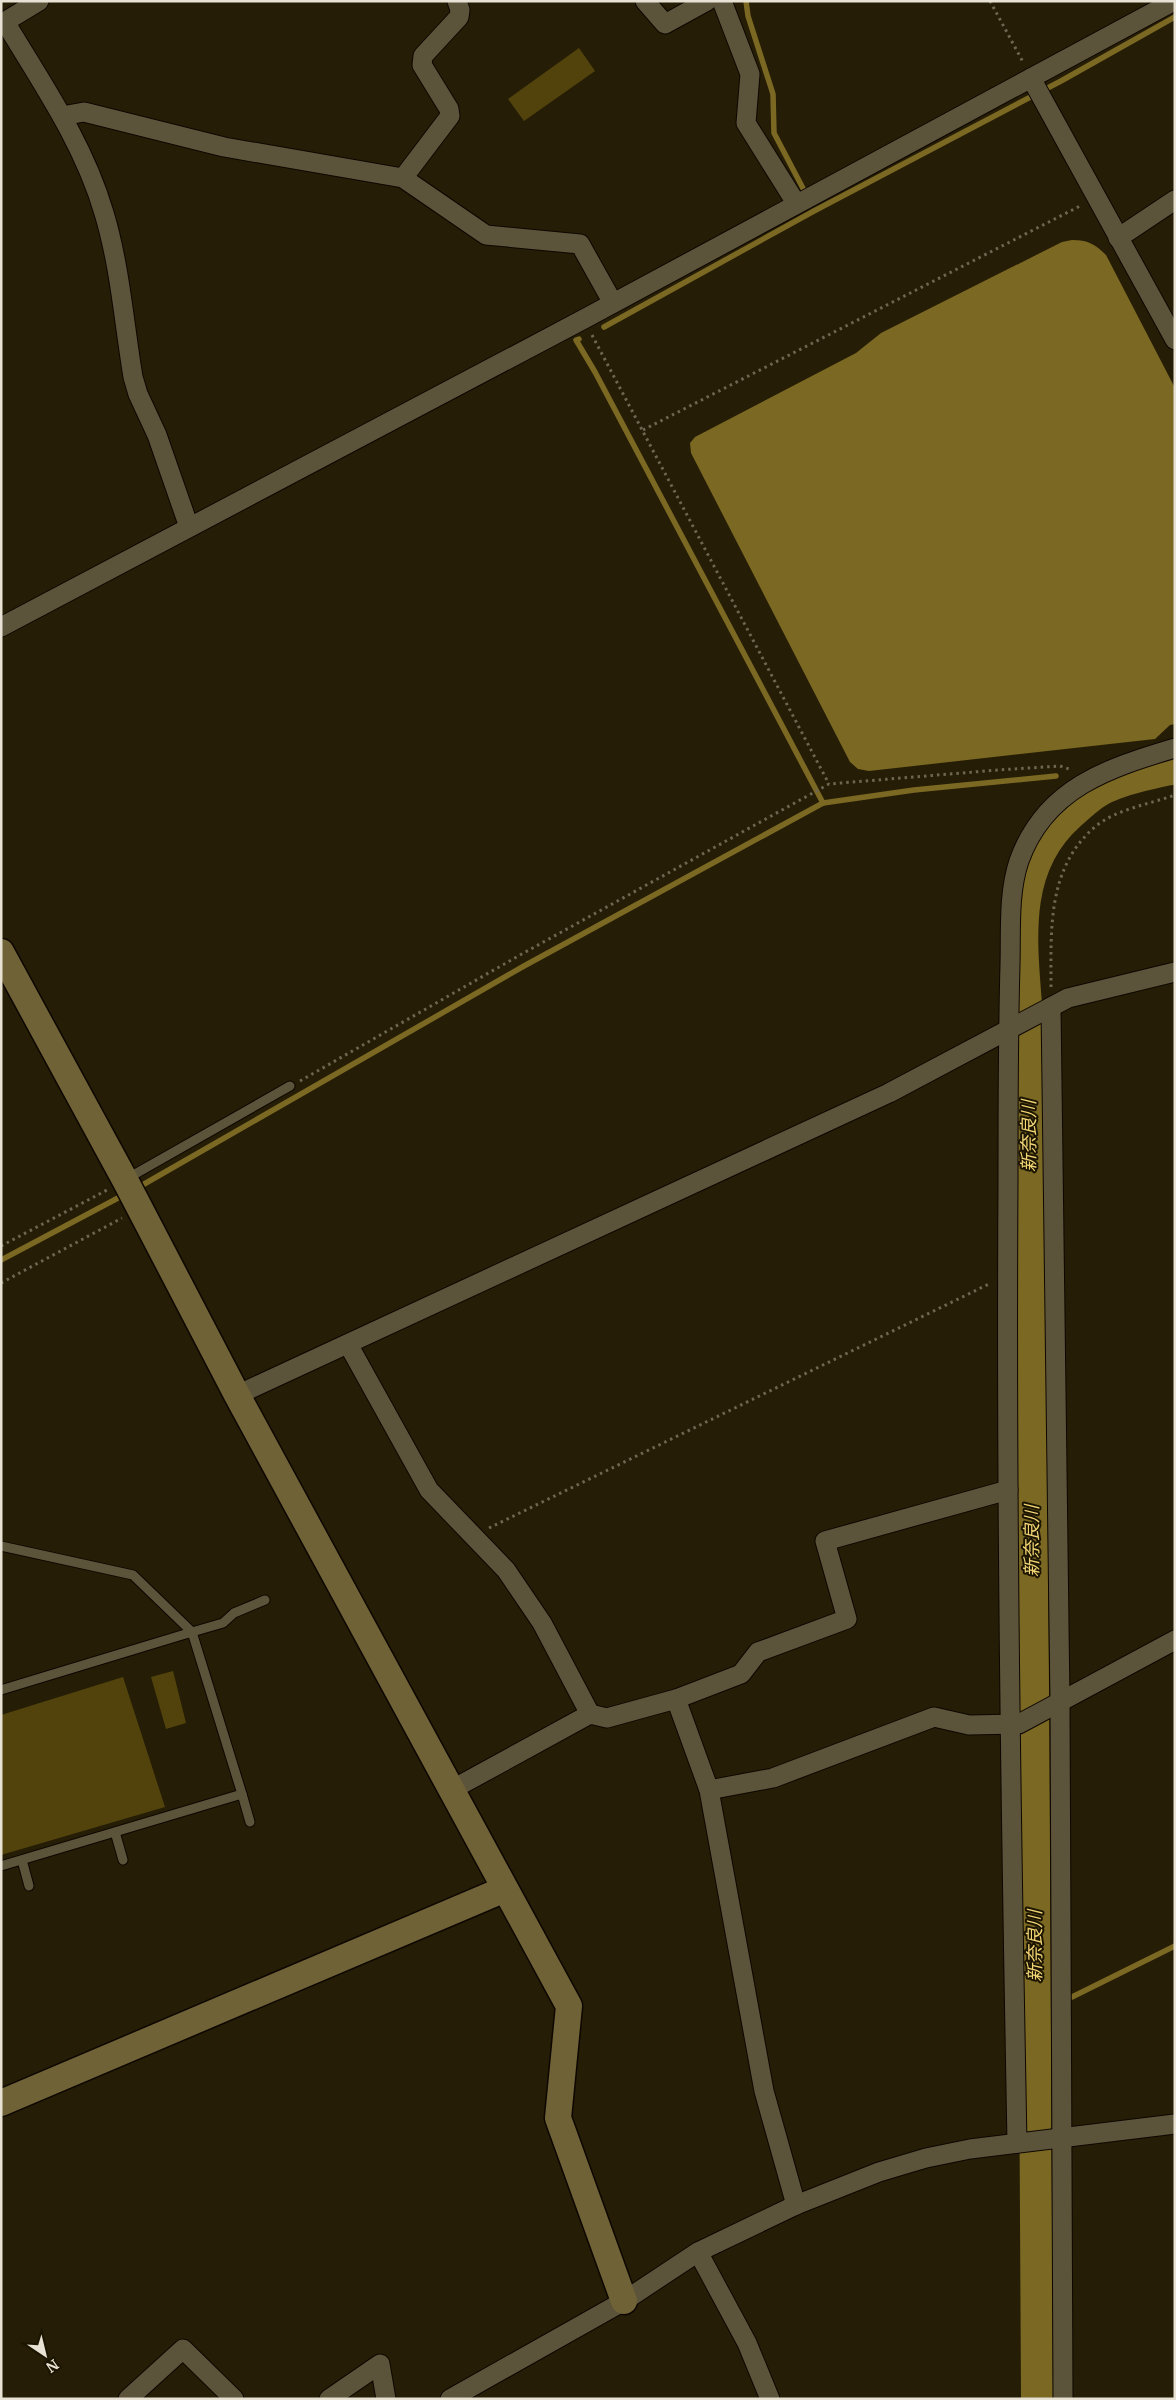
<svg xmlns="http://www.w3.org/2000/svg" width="1176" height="2400" font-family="Merriweather,'Noto Sans JP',serif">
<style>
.water{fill:#7b6823}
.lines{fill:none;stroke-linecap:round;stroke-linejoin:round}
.stream{stroke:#7b6823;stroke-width:5.5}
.river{stroke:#7b6823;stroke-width:32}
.building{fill:#52430d}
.lane-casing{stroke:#0e0700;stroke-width:11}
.street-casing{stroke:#0e0700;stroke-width:21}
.secondary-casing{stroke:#0e0700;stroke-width:29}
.path{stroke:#6d6752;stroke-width:3;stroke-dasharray:2.5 4;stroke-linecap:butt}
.lane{stroke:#5c543a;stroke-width:9}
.street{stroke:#5c543a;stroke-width:19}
.secondary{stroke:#6f6237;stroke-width:26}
.labels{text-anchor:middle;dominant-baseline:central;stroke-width:4;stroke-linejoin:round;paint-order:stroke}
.water-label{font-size:18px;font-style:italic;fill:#f2d575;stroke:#1b1400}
</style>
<rect width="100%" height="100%" fill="#251d05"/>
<path class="water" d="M1072,240c16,0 23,4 34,15l69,133v336l-5,1 -15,14 -286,32 -11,-2 -8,-7 -159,-309 -1,-10 5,-6 161,-84 25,-20 181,-91z"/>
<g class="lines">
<g class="stream">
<polyline points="746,1 748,16 773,94 774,133 807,196"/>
<polyline points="604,327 814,211 1061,81 1175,17"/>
<polyline points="579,339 576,340 595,372 823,803"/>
<polyline points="139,1187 524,966 823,803 914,790 1056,776"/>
<polyline points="1,1260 118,1198"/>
<polyline points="1072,1997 1175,1946"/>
</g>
<path class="river" d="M1037,2399c0,-455 -7,-911 -9,-1366 -4,-76 -23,-161 41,-218 12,-11 25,-23 40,-29 21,-9 43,-13 66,-18"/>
</g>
<g class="building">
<polygon points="579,48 595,71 524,121 508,99"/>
<polygon points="173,1671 186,1723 166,1729 151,1677"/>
<polygon points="123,1677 165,1807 1,1855 1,1715"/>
</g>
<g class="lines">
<g class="lane-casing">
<g id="lane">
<polyline points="128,1178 290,1086"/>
<polyline points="1,1546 133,1575 192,1632 223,1623 234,1613 265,1600"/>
<polyline points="1,1690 192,1632 242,1794 1,1866"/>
<polyline points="242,1794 250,1822"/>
<polyline points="115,1832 123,1860"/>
<polyline points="22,1860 29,1886"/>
</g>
</g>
<g class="street-casing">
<g id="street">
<polyline points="645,1 665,24 707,1"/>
<polyline points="722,1 750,74 746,123 796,203"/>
<path d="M5,22c37,61 79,122 99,191 16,53 20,110 29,164l5,17 19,41 32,92"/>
<polyline points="1,24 39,1"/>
<polyline points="1031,78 1175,340"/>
<polyline points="62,116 84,112 224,147 403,178 486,235 580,244 613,303"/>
<polyline points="403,178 450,116 449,109 422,65 423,56 459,17 460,10 457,1"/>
<polyline points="1118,238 1175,200"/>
<polyline points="1,627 584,319 1174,1"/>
<polyline points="1051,1007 1060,1702 1063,2399"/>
<polyline points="348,1344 429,1490 506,1570 542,1623 590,1714"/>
<polyline points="237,1395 889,1093 1068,998 1175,972"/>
<polyline points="676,1699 741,1674 758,1652 847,1619 825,1541 1008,1490"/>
<polyline points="453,1789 590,1714 607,1718 676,1699 709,1790 764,2091 796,2205"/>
<polyline points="709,1790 773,1778 934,1717 969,1725 1019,1724 1175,1640"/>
<path d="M1017,2143c-6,-321 -11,-641 -9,-962 0,-72 0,-144 2,-216 1,-34 -2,-71 9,-104 26,-73 89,-93 156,-113"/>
<polyline points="698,2252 747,2343 770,2399"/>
<polyline points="128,2399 183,2349 234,2399"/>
<polyline points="329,2399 380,2364 386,2399"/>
<polyline points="450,2399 624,2301 698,2252 796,2205 879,2172 926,2158 970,2149 1175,2124"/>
</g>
</g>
<g class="secondary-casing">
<g id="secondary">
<polyline points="1,952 125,1180 237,1395 569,2006 558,2118 624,2301"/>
<polyline points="1,2103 505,1889"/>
</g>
</g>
<g class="path">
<polyline points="990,1 1023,62"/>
<polyline points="592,335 829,784"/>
<polyline points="643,430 1082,205"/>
<path d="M1051,987c0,-58 -4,-120 45,-161 21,-17 54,-22 79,-31"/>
<polyline points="300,1081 520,955 829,784 998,770 1060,766 1072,770"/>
<polyline points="1,1246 107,1190"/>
<polyline points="1,1283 122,1218"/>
<polyline points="489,1528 991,1283"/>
</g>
<use href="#lane" class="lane"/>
<use href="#street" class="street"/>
<use href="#secondary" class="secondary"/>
</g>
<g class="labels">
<g class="water-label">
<text transform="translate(1028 1136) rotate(-90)">新奈良川</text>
<text transform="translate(1031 1541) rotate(-90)">新奈良川</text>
<text transform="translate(1034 1946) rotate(-90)">新奈良川</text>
</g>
</g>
<rect width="1176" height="2400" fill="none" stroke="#e7e2d3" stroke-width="5"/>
<g transform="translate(45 2355) rotate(145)" stroke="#1b1400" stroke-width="4" paint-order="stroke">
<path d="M0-4L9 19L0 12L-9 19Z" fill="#e7e2d3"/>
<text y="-8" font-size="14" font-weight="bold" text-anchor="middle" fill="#e7e2d3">N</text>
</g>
</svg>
